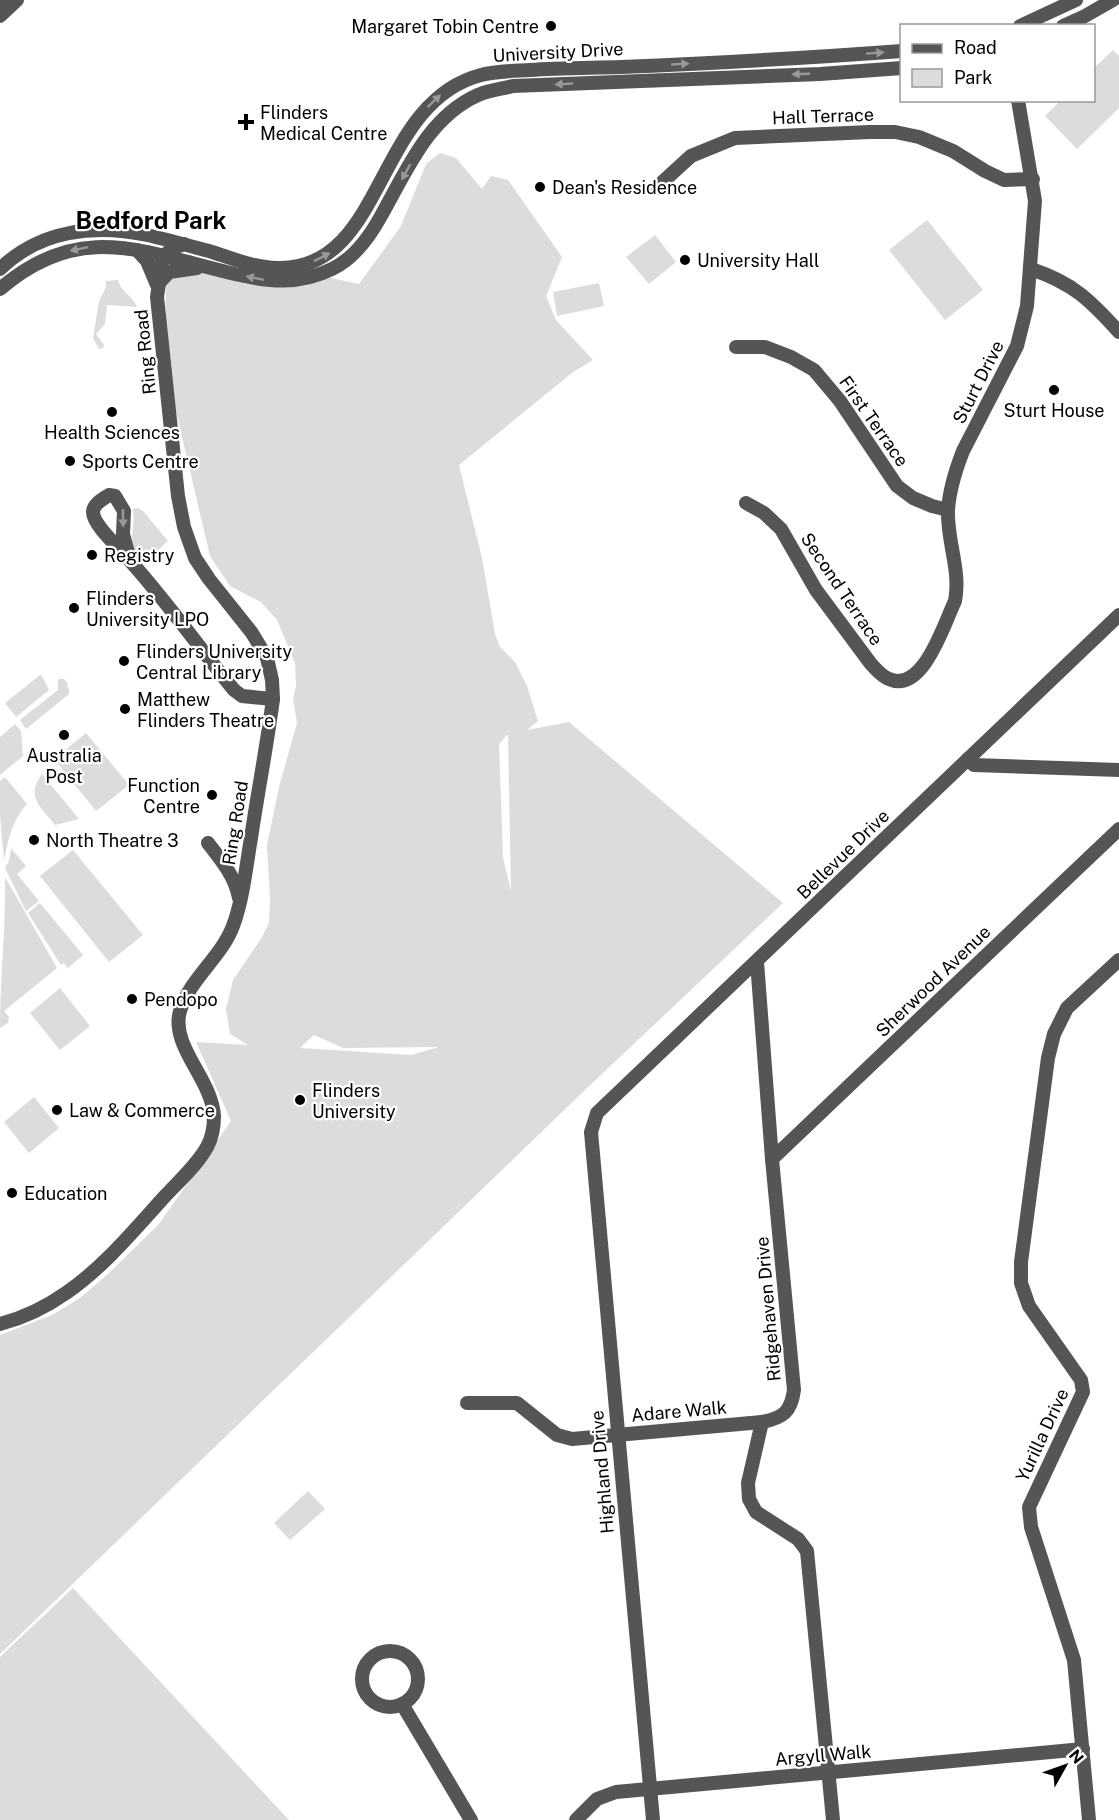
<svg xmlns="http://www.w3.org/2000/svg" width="1119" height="1820" font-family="'Public Sans',sans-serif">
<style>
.green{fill:#dcdcdc;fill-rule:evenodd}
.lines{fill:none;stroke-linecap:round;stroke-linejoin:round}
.minor{stroke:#555;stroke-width:14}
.oneway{fill:#999}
.poi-dot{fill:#000;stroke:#fff;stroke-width:2}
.labels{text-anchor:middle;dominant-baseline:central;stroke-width:4.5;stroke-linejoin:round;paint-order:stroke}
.poi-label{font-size:18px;fill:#000;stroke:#fff;text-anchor:start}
.street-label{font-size:18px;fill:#000;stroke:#fff}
.district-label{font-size:24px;font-weight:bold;fill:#000;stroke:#fff}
</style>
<rect width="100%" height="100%" fill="#fff"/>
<g class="green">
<polygon points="1113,50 1119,56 1119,108 1077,149 1045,116 1060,101 1094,100 1094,68"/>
<path d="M440,153l16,5 26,31 9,-13 17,4 54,77 -16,39 10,24 37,40 -20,12 -114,93 23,93 13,76 5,13 15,15 12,24 11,35 -11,9 42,-8 214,181 -198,187 -585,564v-319l52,-20 28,-17 28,-24 51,-50 72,-103 -35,-79 52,3 -18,-11 -4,-25 7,-29 28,-41 8,-16 1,-24 -3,-54 12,-58 18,-64 -4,-24 3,-13 -1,-23 -18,-43 -16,-18 -31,-16 -20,-30 -46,-196 2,-74 6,-9 33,-10 58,13 54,-5 42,9 42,-58 25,-62zM507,735h1l3,156 -8,-34 -4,-113zM314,1035l29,13 96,-1 -28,8 -111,-7z"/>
<polygon points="927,220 983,290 945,320 889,250"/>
<polygon points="655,235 676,262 649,284 626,257"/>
<path d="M118,280c3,12 15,16 19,27l-30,-2 -2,19 -9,10 8,11 -1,3 -4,1 -6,-11 6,-37 7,-14v-6z"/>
<polygon points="599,283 604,306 557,316 553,292"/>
<path d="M138,508l5,3 25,30 -24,22c-20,-23 -8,-28 -11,-54z"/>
<polygon points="40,675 42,676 49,690 16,717 5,703"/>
<polygon points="58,679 64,679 67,682 68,691 69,685 69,694 26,729 20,720 58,690"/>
<polygon points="15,724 21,731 23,756 0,775 0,737"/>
<polygon points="86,733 129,785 96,811 54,759"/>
<path d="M42,774l37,45 -24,6c-14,-18 -30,-28 -13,-51z"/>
<path d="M5,777l22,27c-15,16 -19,36 -23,57l-4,-46v-34z"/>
<polygon points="11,848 26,866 17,874 39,901 26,911 5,868 9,861"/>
<polygon points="73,850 143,935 109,962 40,876"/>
<path d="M5,877l52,91 -53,43 5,6 -1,6 -8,5c0,-51 6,-100 5,-151z"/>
<polygon points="40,903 83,955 68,968 64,963 61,965 28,913"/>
<polygon points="60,988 90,1026 60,1050 30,1013"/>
<polygon points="34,1097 59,1128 29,1153 4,1122"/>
<polygon points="308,1491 325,1509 290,1540 274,1523"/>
<polygon points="73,1588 289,1820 0,1820 0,1657"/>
</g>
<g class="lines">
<g class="minor">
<polyline points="0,1 1,0"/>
<polyline points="0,16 17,0"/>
<polyline points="1020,26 1076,0"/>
<polyline points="1063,26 1085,16 1113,0"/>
<polyline points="656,188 691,156 735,138 870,132 895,132 919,137 953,151 985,171 1004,180 1033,179"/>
<polyline points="137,250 147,261 157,285"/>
<path d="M0,269c40,-39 94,-45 147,-34 22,5 43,11 65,17 22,7 43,16 66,16 108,2 96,-165 203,-193 16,-4 33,-4 49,-5 30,-2 61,-2 91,-3 94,-4 187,-9 281,-16"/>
<path d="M1031,269c42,14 59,31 88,63"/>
<polyline points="159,283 169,272 197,268"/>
<path d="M0,289c81,-70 144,-36 235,-15 35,8 64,11 97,-5 21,-10 38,-33 49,-53 25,-44 47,-99 97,-121 11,-5 24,-6 35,-9l307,-12 82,-6"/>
<polyline points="736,347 765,347 791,357 814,370 840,401 897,486 913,498 932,506 948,510"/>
<path d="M746,503l18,10 17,16 35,61 55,74c5,5 10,12 18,15 34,15 55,-55 66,-78 6,-31 -8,-59 -7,-90 1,-20 8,-42 15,-60l54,-105 10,-40 8,-105 -17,-101"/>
<path d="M130,560l-7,-26 1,-23 -9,-15 -6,-1c-6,4 -16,9 -16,17 0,12 22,32 30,41 40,43 74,92 111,137l8,6 31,3"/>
<polyline points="968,759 974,765 1119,770"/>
<path d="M208,843c13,17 27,33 31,55"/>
<path d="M757,962l15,197 22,231c-3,22 -11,28 -32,32l-14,61 1,16 7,13 42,27 9,12 26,269"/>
<polyline points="772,1159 1119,829"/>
<path d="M0,1324c23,-6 46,-17 66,-31 38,-26 69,-64 100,-98 14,-15 31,-30 41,-48 5,-9 7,-21 7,-31 -2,-37 -44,-70 -34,-105 10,-33 41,-53 53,-85 10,-27 13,-59 18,-88 7,-47 16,-93 22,-139l-1,-19 -5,-22 -15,-25 -43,-54 -14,-21 -11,-31 -6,-31 -21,-199 6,-41 11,-8 10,-4"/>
<polyline points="467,1403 517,1403 557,1435 572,1439 762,1422"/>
<circle cx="390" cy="1679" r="28"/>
<polyline points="402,1704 471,1820"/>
<polyline points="576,1820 597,1799 616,1792 1083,1749"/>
<polyline points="653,1820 591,1132 597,1113 1119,615"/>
<polyline points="1089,1820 1074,1660 1031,1527 1029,1507 1083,1392 1081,1380 1029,1306 1021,1283 1021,1262 1048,1058 1054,1034 1067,1008 1119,960"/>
</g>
</g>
<defs><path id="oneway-solid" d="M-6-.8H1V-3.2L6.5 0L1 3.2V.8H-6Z" transform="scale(1.5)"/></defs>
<g class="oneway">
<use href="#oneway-solid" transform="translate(875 53) rotate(-4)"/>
<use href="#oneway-solid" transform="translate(680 64) rotate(-3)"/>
<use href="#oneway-solid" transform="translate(801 74) rotate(178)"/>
<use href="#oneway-solid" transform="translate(564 84) rotate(177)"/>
<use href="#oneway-solid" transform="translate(434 101) rotate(-44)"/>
<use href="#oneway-solid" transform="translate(406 172) rotate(119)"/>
<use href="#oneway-solid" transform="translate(79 249) rotate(168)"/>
<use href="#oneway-solid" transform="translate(322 257) rotate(-27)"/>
<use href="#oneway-solid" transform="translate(255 278) rotate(-168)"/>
<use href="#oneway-solid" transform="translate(123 518) rotate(89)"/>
</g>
<g class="poi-dot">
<circle cx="551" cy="26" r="6"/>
<path d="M243 113h6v6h6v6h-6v6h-6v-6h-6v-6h6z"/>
<circle cx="540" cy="187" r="6"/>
<circle cx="685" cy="260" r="6"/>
<circle cx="1054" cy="390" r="6"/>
<circle cx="112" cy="412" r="6"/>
<circle cx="70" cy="461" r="6"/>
<circle cx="92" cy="555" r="6"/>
<circle cx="74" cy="608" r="6"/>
<circle cx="124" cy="661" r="6"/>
<circle cx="125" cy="709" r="6"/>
<circle cx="64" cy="735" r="6"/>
<circle cx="212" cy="795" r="6"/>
<circle cx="34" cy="840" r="6"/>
<circle cx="132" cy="999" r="6"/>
<circle cx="300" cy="1100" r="6"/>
<circle cx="57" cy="1110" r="6"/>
<circle cx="12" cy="1193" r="6"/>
</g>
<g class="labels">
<g class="poi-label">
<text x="539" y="26" text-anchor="end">Margaret Tobin Centre</text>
<text x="260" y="112">Flinders<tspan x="260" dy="21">Medical Centre</tspan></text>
<text x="552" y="187">Dean's Residence</text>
<text x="697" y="260">University Hall</text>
<text x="1054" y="410" text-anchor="middle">Sturt House</text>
<text x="112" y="432" text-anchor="middle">Health Sciences</text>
<text x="82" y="461">Sports Centre</text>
<text x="104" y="555">Registry</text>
<text x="86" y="598">Flinders<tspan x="86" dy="21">University LPO</tspan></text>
<text x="136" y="651">Flinders University<tspan x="136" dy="21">Central Library</tspan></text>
<text x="137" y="699">Matthew<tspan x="137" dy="21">Flinders Theatre</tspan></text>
<text x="64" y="755" text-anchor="middle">Australia<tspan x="64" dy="21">Post</tspan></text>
<text x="200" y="785" text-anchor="end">Function<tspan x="200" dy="21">Centre</tspan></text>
<text x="46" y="840">North Theatre 3</text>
<text x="144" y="999">Pendopo</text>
<text x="312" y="1090">Flinders<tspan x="312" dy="21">University</tspan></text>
<text x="69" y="1110">Law &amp; Commerce</text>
<text x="24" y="1193">Education</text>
</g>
<g class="street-label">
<text transform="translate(558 52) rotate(-3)">University Drive</text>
<text transform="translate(823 116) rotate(-2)">Hall Terrace</text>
<text transform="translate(145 352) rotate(-96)">Ring Road</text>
<text transform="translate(978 382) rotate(-63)">Sturt Drive</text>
<text transform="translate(874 421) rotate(55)">First Terrace</text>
<text transform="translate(842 589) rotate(56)">Second Terrace</text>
<text transform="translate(235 823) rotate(-81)">Ring Road</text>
<text transform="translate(843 854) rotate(-44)">Bellevue Drive</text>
<text transform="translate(933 981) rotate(-44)">Sherwood Avenue</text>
<text transform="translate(768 1309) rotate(-95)">Ridgehaven Drive</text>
<text transform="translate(679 1411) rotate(-5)">Adare Walk</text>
<text transform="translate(1042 1435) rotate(-65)">Yurilla Drive</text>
<text transform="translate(602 1472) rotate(-95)">Highland Drive</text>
<text transform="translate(823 1755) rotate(-5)">Argyll Walk</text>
</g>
<g class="district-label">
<text x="151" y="220">Bedford Park</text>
</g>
</g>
<rect x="900" y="24" width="195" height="78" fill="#ffffff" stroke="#999999" stroke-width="1.5"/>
<rect x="912" y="44" width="30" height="9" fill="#555555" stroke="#999999" stroke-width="1.5"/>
<text x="954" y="54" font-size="18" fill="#000000">Road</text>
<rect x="912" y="69" width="30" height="18" fill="#dcdcdc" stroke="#999999" stroke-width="1.5"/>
<text x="954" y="84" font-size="18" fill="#000000">Park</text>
<g transform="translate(1065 1766) rotate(50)" stroke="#ffffff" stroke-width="4.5" paint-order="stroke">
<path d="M0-4.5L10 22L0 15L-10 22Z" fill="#000000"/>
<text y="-9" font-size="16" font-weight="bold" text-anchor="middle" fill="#000000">N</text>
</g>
</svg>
